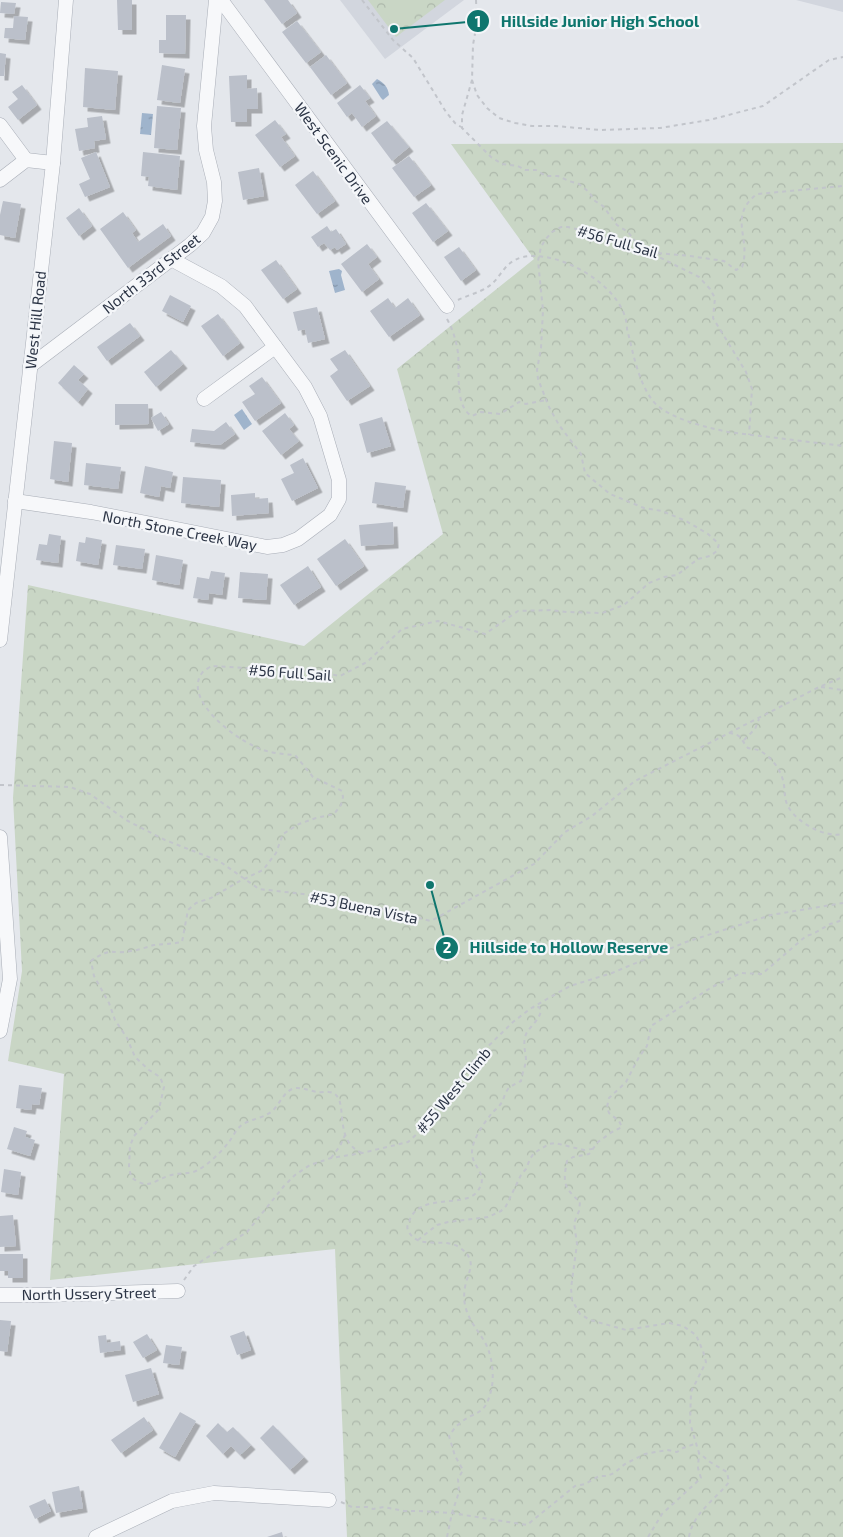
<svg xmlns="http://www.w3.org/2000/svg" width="843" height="1537" font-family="'Exo 2',sans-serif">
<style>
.built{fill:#d2d6de}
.park{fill:url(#park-crowns)}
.pitch{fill:#c9d6c5}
.water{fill:url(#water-ripples)}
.building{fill:#bbc0ca;filter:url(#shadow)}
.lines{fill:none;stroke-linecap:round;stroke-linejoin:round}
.minor-casing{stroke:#a9aeb7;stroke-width:15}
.path{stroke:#c2c5cb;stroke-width:2;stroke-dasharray:4 4;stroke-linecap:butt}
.minor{stroke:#f7f8fa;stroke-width:14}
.labels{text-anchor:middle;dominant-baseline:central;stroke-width:4.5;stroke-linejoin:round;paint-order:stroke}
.street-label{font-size:15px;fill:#2b3445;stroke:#f4f6f9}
.leader{fill:none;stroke:#0f766e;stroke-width:2}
.callout-dot{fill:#0f766e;stroke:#f4f6f9;stroke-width:2}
.mark-label{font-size:15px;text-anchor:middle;font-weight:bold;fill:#fff}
.callout-label{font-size:16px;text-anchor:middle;font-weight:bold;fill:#0f766e;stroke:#f4f6f9;stroke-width:4.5;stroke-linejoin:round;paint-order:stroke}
</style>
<defs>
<pattern id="park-crowns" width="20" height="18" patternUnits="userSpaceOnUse" patternTransform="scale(1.25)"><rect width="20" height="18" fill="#c9d6c5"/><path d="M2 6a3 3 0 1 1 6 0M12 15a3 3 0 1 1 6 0" fill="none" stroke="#adb8ab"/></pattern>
<pattern id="water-ripples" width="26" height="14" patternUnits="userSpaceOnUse" patternTransform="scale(1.25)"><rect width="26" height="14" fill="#9fb4cc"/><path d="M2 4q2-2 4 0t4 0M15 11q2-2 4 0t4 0" fill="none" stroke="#8293a7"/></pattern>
<filter id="shadow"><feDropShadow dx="4.5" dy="4.5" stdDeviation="0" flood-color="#0004"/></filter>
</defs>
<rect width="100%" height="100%" fill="#e4e7ec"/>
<g class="built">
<polygon points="340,0 464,0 385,59"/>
<polygon points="796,0 843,0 843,12"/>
</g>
<g class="park">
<polygon points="368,0 445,0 396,37"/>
<polygon points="843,143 843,1537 347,1537 335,1249 50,1280 64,1074 8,1061 22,971 13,798 28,585 304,646 443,534 397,369 534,259 451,144"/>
</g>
<polygon class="pitch" points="401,0 433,0 401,24 399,21 393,25 387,16 392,12 389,9"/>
<g class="water">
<path d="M377,79c7,4 11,8 12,16l-6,5 -2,-2 -9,-14z"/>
<polygon points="142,113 153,114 151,135 140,134"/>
<polygon points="339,269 342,271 341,275 345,290 335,293 329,271"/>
<polygon points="242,409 252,424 244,430 234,415"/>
</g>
<g class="building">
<polygon points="117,0 132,0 132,30 118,30"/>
<polygon points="264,0 288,0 297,13 282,24"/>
<polygon points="1,2 16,3 14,14 0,13"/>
<polygon points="166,15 186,15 185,54 159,53 159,40 166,40"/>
<polygon points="14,16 28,17 25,40 4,38 5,28 13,28"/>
<polygon points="297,21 321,52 306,63 282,32"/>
<polygon points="0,53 6,54 4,76 0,76"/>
<polygon points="326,55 347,83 331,95 310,67"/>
<polygon points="162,65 185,69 180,103 157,100"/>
<polygon points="85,68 118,71 115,110 83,107"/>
<polygon points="247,75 247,89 257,88 258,109 247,109 247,122 231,122 229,76"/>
<polygon points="22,85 37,105 18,120 8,107 18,99 12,92"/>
<polygon points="360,85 370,98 365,101 376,116 362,127 352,113 347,117 337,103"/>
<polygon points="157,106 181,108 177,150 154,148"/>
<polygon points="102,116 106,139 94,141 95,148 79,151 75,129 88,127 87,118"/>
<polygon points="275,120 286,134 281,137 295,156 280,167 255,135"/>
<polygon points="387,121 409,147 392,161 371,133"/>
<polygon points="96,152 110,187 85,197 79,184 90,179 81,158"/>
<polygon points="143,152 180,156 177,190 148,186 149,177 141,176"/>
<polygon points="409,156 431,185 414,197 392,168"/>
<polygon points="259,168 264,196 243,200 238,172"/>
<polygon points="313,171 335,201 317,214 295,185"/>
<polygon points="3,201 21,204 15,238 0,235 0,215"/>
<polygon points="426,203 448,231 433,242 412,213"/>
<polygon points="79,208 92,226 79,236 66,218"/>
<polygon points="123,212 136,230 132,233 138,242 163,224 171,236 128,268 100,229"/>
<polygon points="327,226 331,232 336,229 346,244 337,250 335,247 330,250 324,243 318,247 311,237"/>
<polygon points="367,244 377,257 368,264 379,279 362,292 341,264"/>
<polygon points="459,247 476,270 461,281 444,257"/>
<polygon points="276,260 297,289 283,299 261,270"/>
<polygon points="170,295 191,306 183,322 162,311"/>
<polygon points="388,298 395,308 408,298 420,315 389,337 370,311"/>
<polygon points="317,307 325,339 308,343 305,329 298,331 293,312"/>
<polygon points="218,314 240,343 223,356 201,326"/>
<polygon points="130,323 140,336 107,361 97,347"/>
<polygon points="171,350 183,364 156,387 144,372"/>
<polygon points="345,350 370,386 347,401 330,376 338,370 330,359"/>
<polygon points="74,365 84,374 78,380 88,389 78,402 58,383"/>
<polygon points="262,377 281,403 255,421 242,402 255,394 249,386"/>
<polygon points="115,404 148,404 149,424 115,425"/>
<polygon points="161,412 169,424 158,431 151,418"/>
<polygon points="285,413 294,425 289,429 299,441 281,455 262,431"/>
<polygon points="382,417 391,446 367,453 359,424"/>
<polygon points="226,422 235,434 220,445 190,442 192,429 214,431"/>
<polygon points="54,441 72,443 68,482 50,479"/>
<polygon points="303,458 318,488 292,501 281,479 294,473 290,465"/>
<polygon points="86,463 121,467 118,489 84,485"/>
<polygon points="145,466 173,472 170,488 161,486 159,497 140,493"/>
<polygon points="183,477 221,480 219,507 181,503"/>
<polygon points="375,482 406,486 403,508 372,503"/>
<polygon points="255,493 255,499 268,498 269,513 232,516 231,495"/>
<polygon points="393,522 394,544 361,546 359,525"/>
<polygon points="49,534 61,536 58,563 36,560 39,544 47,545"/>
<polygon points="86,537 102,540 98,565 76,561 79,542 85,543"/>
<polygon points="345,539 364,566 336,586 317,559"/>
<polygon points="116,545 145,549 142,569 113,565"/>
<polygon points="156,555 183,560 179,585 152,580"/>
<polygon points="308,566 321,587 294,605 280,585"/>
<polygon points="211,571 225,573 222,595 209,593 208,600 193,598 197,577 209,579"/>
<polygon points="240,572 268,574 266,600 238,598"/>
<polygon points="19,1085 42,1088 39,1105 32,1104 31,1110 16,1108"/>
<polygon points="14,1127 27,1131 25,1137 35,1140 30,1156 7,1149"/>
<polygon points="4,1169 21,1172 18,1195 1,1192"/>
<polygon points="13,1215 16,1246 0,1247 0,1216"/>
<polygon points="0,1254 23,1254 23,1278 8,1278 8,1271 0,1271"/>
<polygon points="0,1320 11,1321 7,1352 0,1351"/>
<polygon points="244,1331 251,1350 237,1355 230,1336"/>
<polygon points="147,1334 157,1350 143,1358 133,1342"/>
<polygon points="106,1335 107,1343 120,1341 121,1350 100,1353 98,1336"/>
<polygon points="166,1345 182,1347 179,1365 163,1363"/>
<polygon points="151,1368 159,1394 133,1402 125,1375"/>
<polygon points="180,1412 196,1421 175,1457 159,1448"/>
<polygon points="144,1417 153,1430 121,1453 111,1440"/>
<polygon points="218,1423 227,1432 233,1427 251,1445 240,1455 231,1446 223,1454 206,1436"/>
<polygon points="273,1425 304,1457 290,1470 260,1438"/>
<polygon points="79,1486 83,1508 56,1513 52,1492"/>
<polygon points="45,1499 51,1511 35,1519 29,1506"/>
<polygon points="282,1532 283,1537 267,1537"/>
</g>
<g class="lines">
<g class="minor-casing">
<g id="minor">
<polyline points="221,0 447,306"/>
<polyline points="0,125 26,160"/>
<polyline points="0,180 26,160 53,163"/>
<polyline points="30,366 190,245 203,233 212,217 215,201 214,182 206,150 204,126 216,0"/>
<polyline points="204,399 275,347"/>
<polyline points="15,501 91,512 267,547 283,545 298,539 330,515 339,499 339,480 320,416 305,387 245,306 221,286 171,259"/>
<polyline points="0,640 53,163 66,0"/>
<polyline points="0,837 10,979 0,1031"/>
<polyline points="0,1295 45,1295 178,1291"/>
<polyline points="96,1537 172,1501 214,1493 329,1500"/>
</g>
</g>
<g class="path">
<polyline points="362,0 393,40 413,58 446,112 455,123 461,127"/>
<polyline points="476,0 477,22 473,45 472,80 462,115 462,128 491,157 502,164 518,166 525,170 536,170 546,176 558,176 569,181 579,184 589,192 595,201 603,206 617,225 628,232 635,241 649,251"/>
<polyline points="472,80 477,95 487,108 499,118 515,123 532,126 555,126 601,130 660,128 709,120 763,106 829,60 843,57"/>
<polyline points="653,254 699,277 710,289 715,298 713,318 746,372 752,389 749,435"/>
<path d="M458,300c8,-4 22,-8 28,-12 16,-9 16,-26 37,-31 37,-8 104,31 104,72 6,23 11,53 26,72 15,18 53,26 75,31l115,14"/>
<path d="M447,319c6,11 9,21 11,34 2,17 -4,54 14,63l9,-4 19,2 19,-12 7,2 20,-4"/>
<polyline points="821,687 843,690"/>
<polyline points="729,733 819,687 843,677"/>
<polyline points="744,740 755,729 759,719"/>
<path d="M0,785l70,2 20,7 36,26 39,20 54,21 40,28 44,5 80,15 48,12 103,-57 31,-32 27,-16 43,-35 94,-48c14,2 11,6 19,15 4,1 9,1 12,3 12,6 22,20 24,34 1,8 0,15 5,23 9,15 36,30 54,26"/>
<path d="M362,1153c-32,-13 -10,-59 -33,-61 -4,-1 -8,1 -11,0 -9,-1 -18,-6 -26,-3 -10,5 -13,17 -21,23 -8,6 -19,7 -28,12 -6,4 -10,12 -14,18 -7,9 -20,22 -31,28 -9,5 -20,2 -30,6 -17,6 -20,14 -37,1l-2,-11 1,-20 4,-10 25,-27 5,-22 -4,-10 -11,-7 -14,-13 -8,-19 -12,-18 -6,-17 -15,-27 -3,-15c21,-15 19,-6 40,-10 8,-1 16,-4 23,-6 9,-1 18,-1 28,-3l6,-32 8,-7 15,-5 27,-16 25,-12 13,-17 7,-19 16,-10 17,-6 18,-4 7,-9 2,-8 -1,-6 -29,-14 -18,-22c-14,-1 -28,-2 -41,-9 -21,-9 -71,-47 -52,-73 2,-3 7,-5 9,-7l109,6 20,4 27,-14 35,-33 36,-8 47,13 33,-23 33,-1 16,2 35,1 22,-8 25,-22 15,-6 13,-2 21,-16 12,-3 7,-5 2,-7 -11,-10 -22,-13 -24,-10 -18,-3 -34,-14 -25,-21 -4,-19 -22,-29 -10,-18 -11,-28 -1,-9 4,-22 2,-38 -5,-49 3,-14 4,-7 7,-8 9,-5h7l32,8 12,6 35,11 43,4 34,5 12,9 6,-3c10,-28 -15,-50 15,-73l86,-8"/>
<polyline points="331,1158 340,1146 345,1135"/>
<polyline points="418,1240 437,1225 448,1222 488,1217 501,1211 506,1206 521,1175 526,1169 530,1159 534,1153 549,1144 555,1143 584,1150 592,1149"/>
<polyline points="184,1280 194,1266 247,1232 284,1186 295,1175 310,1165 331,1158 362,1153 408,1142 417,1134 431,1117 472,1062 513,1022 530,1009 547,999 570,986 612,973 686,942 771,915 843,903"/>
<polyline points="341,1502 352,1507 367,1507 373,1509 384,1507 404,1511 418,1511 452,1513 527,1525 575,1486 585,1484 599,1476 607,1476 614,1473 625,1464 645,1454 667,1450 677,1452 683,1448 697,1443"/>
<path d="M447,1537l5,-24 7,-21 -1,-13 5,-9 -8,-14 -6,-20c3,-4 6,-9 10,-12 17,-15 25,-6 32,-33 4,-15 1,-39 -8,-52 -11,-17 -22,-29 -18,-52 3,-16 14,-26 -6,-40 -15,-10 -42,4 -51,-17 -2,-4 1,-7 2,-11 11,-26 54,-11 67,-27 13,-17 -4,-24 -5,-38 -1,-13 12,-31 20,-41 3,-3 7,-6 10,-11 2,-4 3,-9 6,-13 4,-4 9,-6 13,-8 1,-7 4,-14 5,-20 0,-8 -3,-15 -1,-24 2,-9 13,-14 16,-26l-2,-4 -6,1"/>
<polyline points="648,1537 662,1514 701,1478 698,1468 699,1453"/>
<path d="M689,1537c4,-24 26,-37 40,-55l-2,-10 -17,-10 -11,-9 -9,-30 1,-31 15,-30 -3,-11 -7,-16 -13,-9 -14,-3 -43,7 -36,-10 -10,-6 -8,-14 -1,-12 6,-44 -3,-21 5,-12 1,-9c-17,-15 -17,-20 -13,-41l6,-4 16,-3 9,-12 14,-10 10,-5 -3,-6 -10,-8 -2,-6 2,-9 17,-16 13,-25 8,-11 4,-20 61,-39 29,-14 21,1 44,-38 7,-2 17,-10 13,-4"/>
</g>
<use href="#minor" class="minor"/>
</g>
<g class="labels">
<g class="street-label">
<text transform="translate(334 153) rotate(54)">West Scenic Drive</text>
<text transform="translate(618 241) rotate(16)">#56 Full Sail</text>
<text transform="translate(151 273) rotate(-38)">North 33rd Street</text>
<text transform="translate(35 320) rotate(-84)">West Hill Road</text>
<text transform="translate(180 530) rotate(11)">North Stone Creek Way</text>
<text transform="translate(290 672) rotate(4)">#56 Full Sail</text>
<text transform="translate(364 907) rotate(12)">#53 Buena Vista</text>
<text transform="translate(453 1090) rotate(-50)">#55 West Climb</text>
<text transform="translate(89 1293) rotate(-1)">North Ussery Street</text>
</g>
</g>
<path class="leader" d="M394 29L478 21M430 885L447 948"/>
<g class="callout-dot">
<circle cx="394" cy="29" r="5"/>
<circle cx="430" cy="885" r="5"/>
<circle cx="478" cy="21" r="12"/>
<circle cx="447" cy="948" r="12"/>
</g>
<g class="mark-label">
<text x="478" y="27">1</text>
<text x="447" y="953">2</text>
</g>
<g class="callout-label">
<text x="600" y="27">Hillside Junior High School</text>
<text x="569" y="953">Hillside to Hollow Reserve</text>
</g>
</svg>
